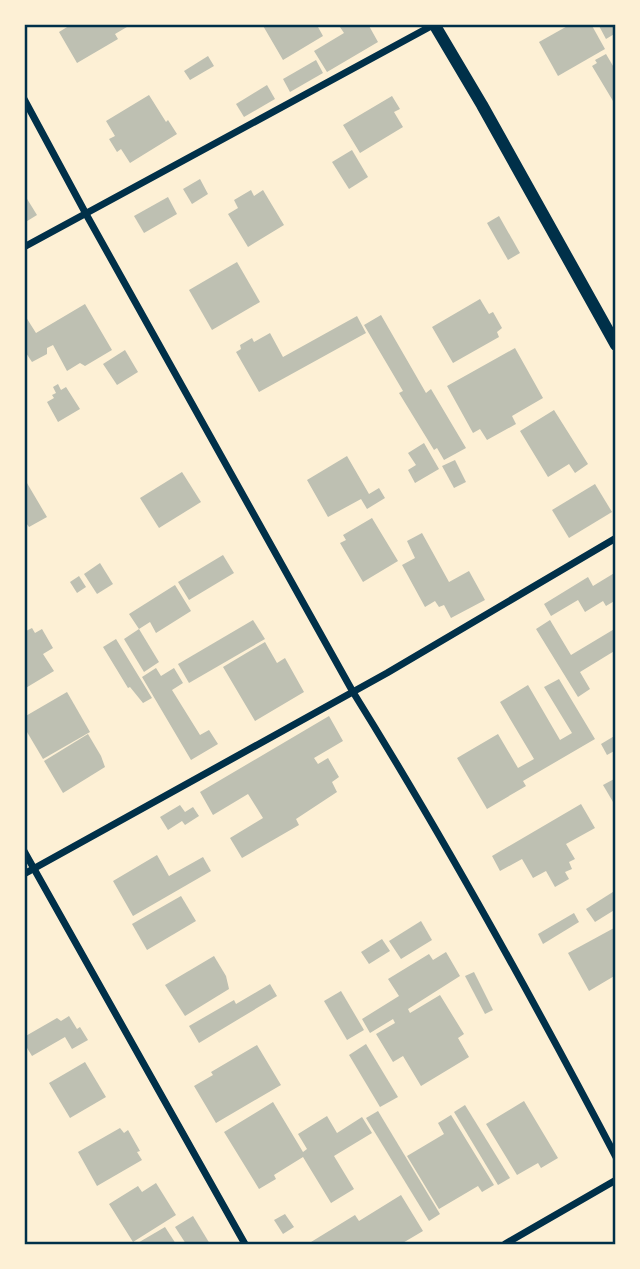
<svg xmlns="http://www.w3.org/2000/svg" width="640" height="1269" font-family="Barlow,sans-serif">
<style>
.building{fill:#bec0b2}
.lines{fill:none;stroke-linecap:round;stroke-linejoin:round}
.minor{stroke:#003049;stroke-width:7}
.tertiary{stroke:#003049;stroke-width:12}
.neatline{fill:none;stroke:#003049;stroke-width:2.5}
</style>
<rect width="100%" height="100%" fill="#fdf0d5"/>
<g class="building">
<polygon points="72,24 132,24 115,34 118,39 77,63 59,32"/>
<polygon points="262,24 322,24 318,27 323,36 283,60"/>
<polygon points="338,24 368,24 378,42 327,72 314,51 344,33"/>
<polygon points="571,24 591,24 605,49 558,76 539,42"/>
<polygon points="598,24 616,24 616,33 606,39"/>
<polygon points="606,54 616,71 616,106 592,66 597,63 595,60"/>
<polygon points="208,56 214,66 190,80 184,71"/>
<polygon points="316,60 323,73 290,92 283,79"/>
<polygon points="267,85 275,99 244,117 236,104"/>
<polygon points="149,95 166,122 168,120 177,134 130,163 121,149 117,152 109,139 115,136 106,121"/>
<polygon points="392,96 400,109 394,112 403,127 360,153 343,125"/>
<polygon points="352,150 368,177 349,189 332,162"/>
<polygon points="200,179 208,194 192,204 183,189"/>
<polygon points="251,190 254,196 263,190 284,225 248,247 228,214 238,208 234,200"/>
<polygon points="24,194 37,215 24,223"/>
<polygon points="168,197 177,214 144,233 134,216"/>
<polygon points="499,216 520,253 508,260 487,223"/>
<polygon points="237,262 260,302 212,330 189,290"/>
<polygon points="480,299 489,314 493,312 502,328 497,332 499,337 453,363 432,327"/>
<polygon points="85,304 112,350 85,366 80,363 67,371 53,345 47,348 47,354 32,362 24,350 24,314 36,333"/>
<polygon points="381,315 426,393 431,389 466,448 444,460 437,448 434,450 399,393 403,391 364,325"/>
<polygon points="357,316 366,333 259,392 236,352 241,349 240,345 252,338 254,342 270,333 283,357"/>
<polygon points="515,348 543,398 512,416 516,424 487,440 480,429 473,433 447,386"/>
<polygon points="125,350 138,372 117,385 103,364"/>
<polygon points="58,384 61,390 66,387 80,409 58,422 47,402 54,398 52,395 56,393 53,387"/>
<polygon points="554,410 588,464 575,473 569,464 548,477 520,431"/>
<polygon points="424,443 439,469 415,483 408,470 416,465 408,453"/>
<polygon points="347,456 369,494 379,488 385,498 367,509 361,499 328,517 307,480"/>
<polygon points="455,460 466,482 454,488 442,466"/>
<polygon points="182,472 201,502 159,528 140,498"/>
<polygon points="24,478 47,517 29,527 24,520"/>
<polygon points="595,484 612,512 569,538 552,510"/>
<polygon points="372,518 398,561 363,582 340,543 346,540 343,535"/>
<polygon points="422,533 449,582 469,571 485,600 451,618 444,605 439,607 435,601 425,607 402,565 415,558 407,541"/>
<polygon points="223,555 234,573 189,600 178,582"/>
<polygon points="100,563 113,584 97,594 84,574"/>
<polygon points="616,572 616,600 606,606 603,601 585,612 578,600 551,616 544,604 588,577 593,586"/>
<polygon points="79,576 86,587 77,593 70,582"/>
<polygon points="175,585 191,611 156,633 150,622 139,629 129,614"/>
<polygon points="253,620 265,639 189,683 178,664"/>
<polygon points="550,620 571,655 616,628 616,650 580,672 590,689 578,697 536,629"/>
<polygon points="32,628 35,633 42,629 53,648 43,654 54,671 24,689 24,632"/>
<polygon points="139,629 159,662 144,672 124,639"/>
<polygon points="116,639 152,698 143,703 130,687 128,688 103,647"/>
<polygon points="265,642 277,663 285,658 304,692 255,721 223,667"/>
<polygon points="156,668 161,676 174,668 183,683 172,690 200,735 209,730 218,744 191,760 142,677"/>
<polygon points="559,679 595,739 523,781 526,786 487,809 457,758 498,734 518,768 534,759 500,702 528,685 560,740 572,733 544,687"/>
<polygon points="67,692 90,732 43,759 24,727 24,717"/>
<polygon points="329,716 343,741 314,758 318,764 328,758 339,777 332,782 337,792 296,819 299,825 242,858 230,838 263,818 248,794 213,815 200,792"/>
<polygon points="88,734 101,756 105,767 63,793 44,761"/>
<polygon points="616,735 616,750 607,755 601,744"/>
<polygon points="616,778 616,807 603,785"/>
<polygon points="581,804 595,828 566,844 575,859 569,862 572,869 565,872 569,879 555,887 546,871 533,878 522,859 500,871 492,856"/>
<polygon points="180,805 185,812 193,807 199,816 185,825 182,821 168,830 160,817"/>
<polygon points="157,855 169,876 203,857 211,871 133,916 113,881"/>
<polygon points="616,890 616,909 595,922 586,909"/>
<polygon points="181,896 196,921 147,950 132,924"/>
<polygon points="574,913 579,922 543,944 538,934"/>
<polygon points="421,921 432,940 401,959 389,941"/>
<polygon points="614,928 616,931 616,975 589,991 568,953"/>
<polygon points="382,939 390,951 369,964 361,952"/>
<polygon points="446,952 460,976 408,1009 410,1013 440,995 464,1034 458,1038 469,1057 421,1086 403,1056 393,1062 376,1034 395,1023 393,1019 370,1033 362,1019 399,996 388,979 429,954 433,960"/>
<polygon points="214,956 226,976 229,989 185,1016 165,985"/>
<polygon points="474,972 493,1010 485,1014 465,976"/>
<polygon points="270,984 277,996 199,1043 189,1026 234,1000 236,1004"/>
<polygon points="341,991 364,1030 347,1040 324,1001"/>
<polygon points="69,1016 77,1029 80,1027 88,1040 72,1049 65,1037 32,1056 24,1043 24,1037 57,1018 61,1021"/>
<polygon points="366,1044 398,1097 380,1107 349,1055"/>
<polygon points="257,1045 281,1085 216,1123 194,1086 213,1075 211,1072"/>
<polygon points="85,1062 106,1097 70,1118 49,1083"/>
<polygon points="524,1101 558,1158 541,1168 538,1163 517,1175 486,1124"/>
<polygon points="273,1102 303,1152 307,1149 298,1134 327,1116 337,1133 362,1117 372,1133 334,1156 354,1189 331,1203 303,1157 274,1175 276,1179 259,1189 224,1132"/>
<polygon points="465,1105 510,1178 498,1185 454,1112"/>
<polygon points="378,1111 440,1214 429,1221 366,1118"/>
<polygon points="451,1115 494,1185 482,1192 478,1186 439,1209 407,1156 444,1134 438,1123"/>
<polygon points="120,1128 124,1133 128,1130 140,1151 137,1152 142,1160 97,1186 78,1152"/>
<polygon points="156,1183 176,1215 133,1242 109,1204 138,1186 142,1192"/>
<polygon points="401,1195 423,1231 401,1244 312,1244 311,1242 355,1215 359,1221"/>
<polygon points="285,1214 294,1227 283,1234 274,1220"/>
<polygon points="193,1216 210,1244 186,1244 175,1227"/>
<polygon points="165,1227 176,1244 136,1244"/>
</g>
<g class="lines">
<g class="minor">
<path d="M24,99l62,115 267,478c94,151 180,307 263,465"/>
<polyline points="24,247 435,24"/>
<polyline points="24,851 245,1244"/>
<polyline points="24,874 387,673 616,538"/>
<polyline points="505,1244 616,1180"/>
</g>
<polyline class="tertiary" points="434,24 482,105 616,345"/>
</g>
<rect width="640" height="1269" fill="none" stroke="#fdf0d5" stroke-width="52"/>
<rect x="26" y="26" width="588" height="1217" class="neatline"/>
</svg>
